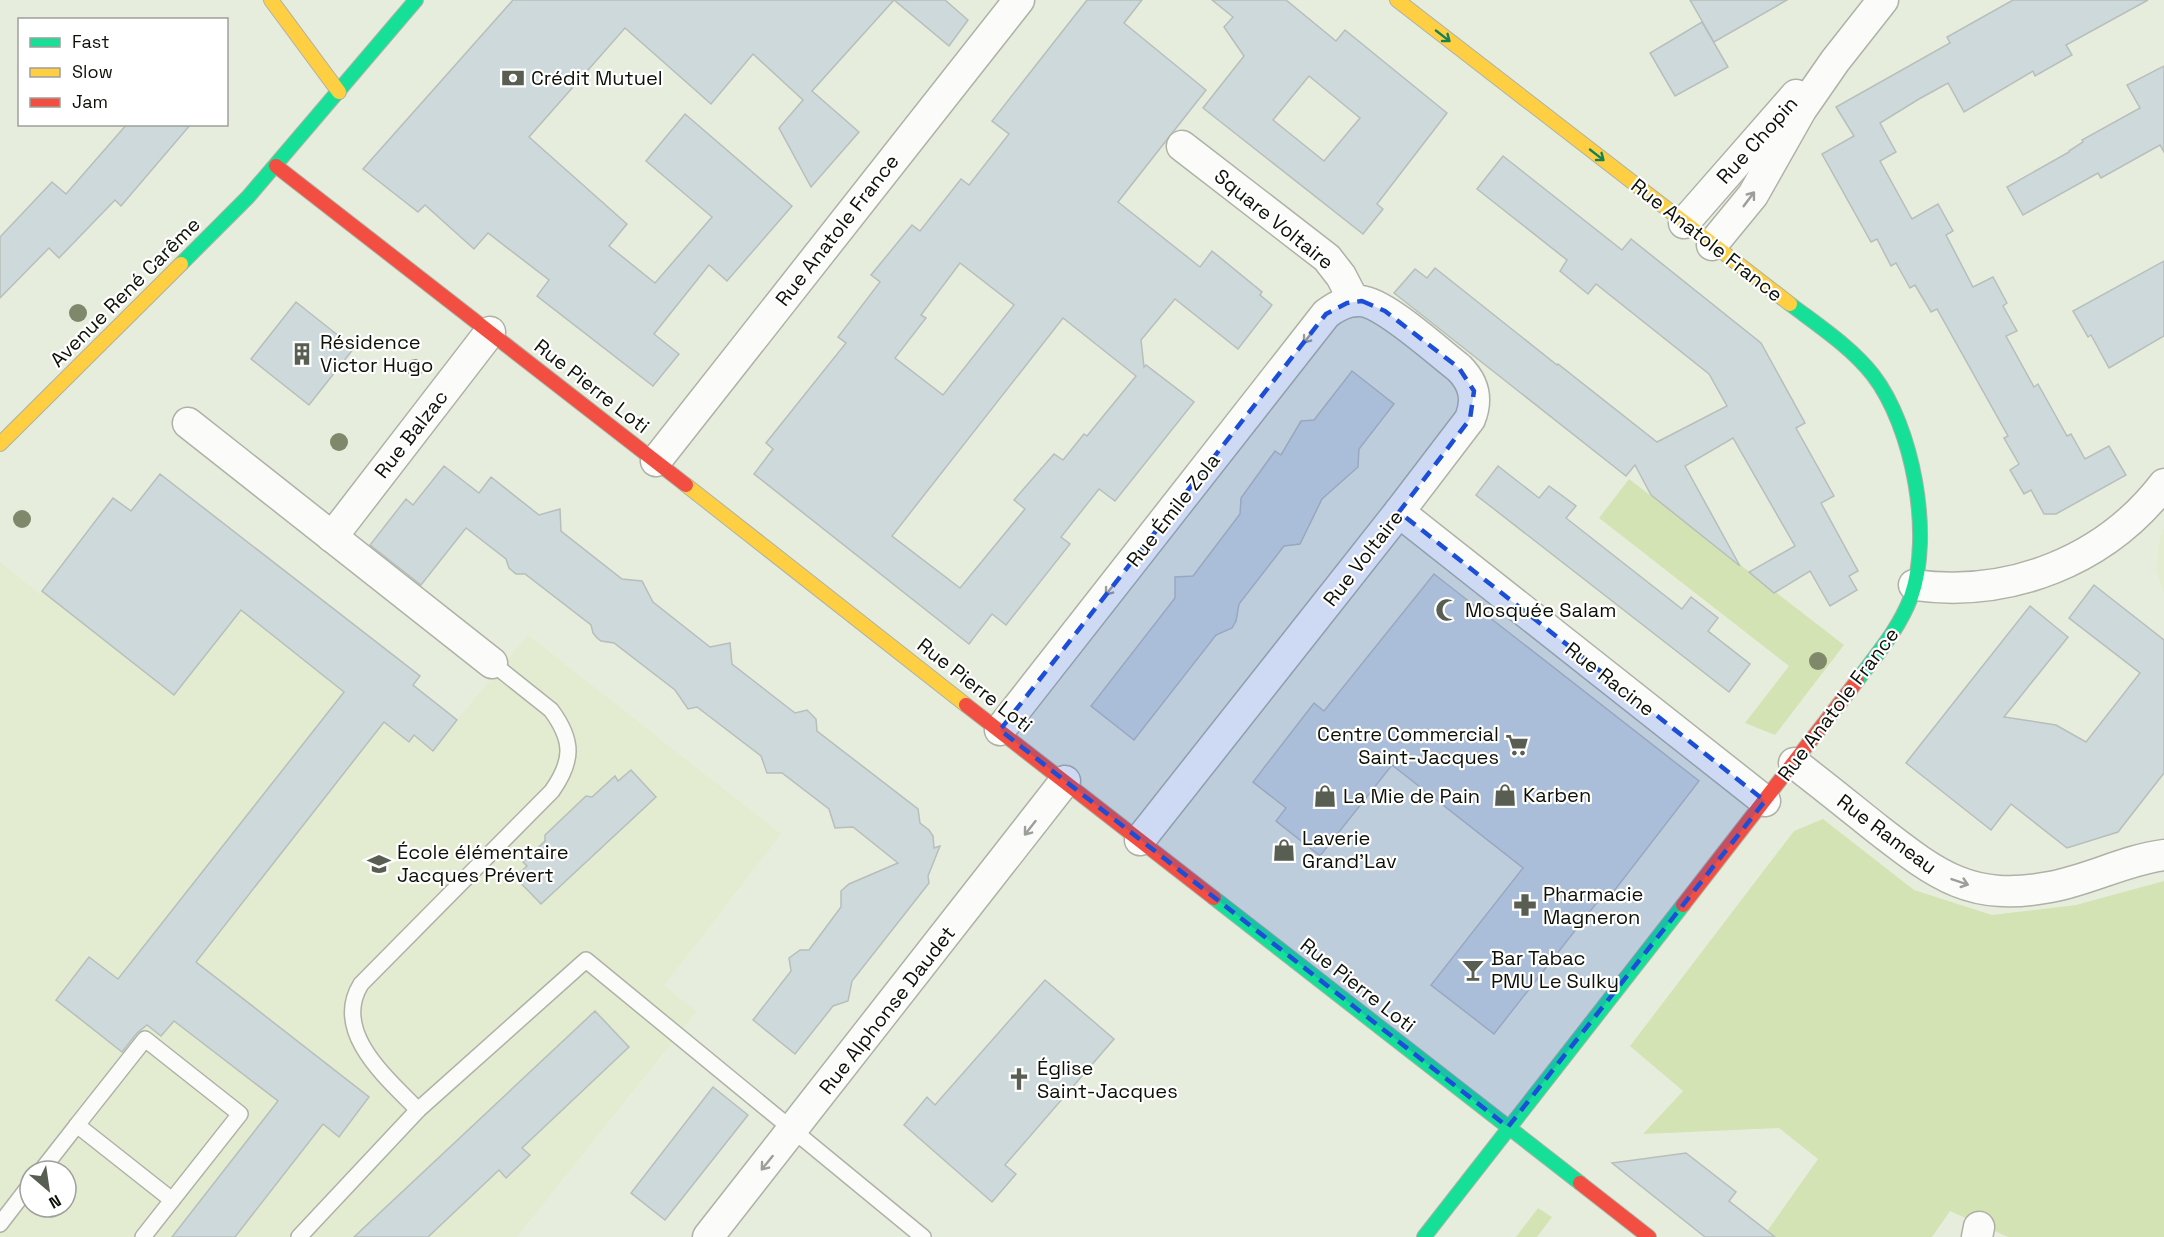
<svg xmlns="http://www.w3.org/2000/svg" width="2164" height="1237" font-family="'Space Grotesk',sans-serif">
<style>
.built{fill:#e3ecd1;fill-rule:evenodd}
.green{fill:#d3e3b3}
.building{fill:#cdd9da;stroke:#b8bebb;stroke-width:1.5;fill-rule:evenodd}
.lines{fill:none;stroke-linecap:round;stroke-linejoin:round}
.lane-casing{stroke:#aeb2a6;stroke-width:18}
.street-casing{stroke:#aeb2a6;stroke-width:33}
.fast-casing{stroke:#aeb2a6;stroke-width:16}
.slow-casing{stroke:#aeb2a6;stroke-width:16}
.jam-casing{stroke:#aeb2a6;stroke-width:16}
.lane{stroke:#fbfcfa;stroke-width:15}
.street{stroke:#fbfcfa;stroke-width:30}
.fast{stroke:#16e098;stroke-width:14}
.slow{stroke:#ffcf43;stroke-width:14}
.jam{stroke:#f24e42;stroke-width:14}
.tree{fill:#7f886b}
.oneway{stroke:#128357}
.oneway2{stroke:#9c9e99}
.marked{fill:#1d4ed8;fill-opacity:0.2;stroke:#1d4ed8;stroke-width:4.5;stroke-dasharray:12 8;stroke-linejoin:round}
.labels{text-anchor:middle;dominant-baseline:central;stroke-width:4.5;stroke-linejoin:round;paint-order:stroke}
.poi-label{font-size:20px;fill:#0d1107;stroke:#fff;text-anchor:start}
.street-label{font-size:20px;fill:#0d1107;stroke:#fff}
</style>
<rect width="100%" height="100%" fill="#e7eddd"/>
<g class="built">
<path d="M113,498v5l300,182 44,35 71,-85 253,199 -117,152 33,25 -180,226h-517v-675l40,32zM30,1171h36v36h-36z"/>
<polygon points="2164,528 2164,594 2156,568 2160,537"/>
</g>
<g class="green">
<polygon points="1629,479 1844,645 1775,735 1745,723 1789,666 1599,518"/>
<polygon points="1823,819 1914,890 1992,915 2076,905 2164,881 2164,1237 2008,1237 1950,1211 1932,1237 1763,1237 1818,1159 1779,1128 1643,1134 1683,1091 1630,1046 1794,831"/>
<polygon points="1538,1208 1552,1217 1537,1237 1516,1237"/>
</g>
<g class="building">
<polygon points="513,0 894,0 812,91 859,132 811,187 779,128 803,100 753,54 711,104 625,28 529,137 627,224 609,246 655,283 712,217 646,161 685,114 792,206 727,281 709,265 654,334 679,354 653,386 537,296 549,280 488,233 474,249 425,205 418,212 363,169"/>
<polygon points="894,0 945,0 968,20 949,46"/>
<path d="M1087,0h55l-18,23 82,67 -88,112 82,65 12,-16 50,41 -2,3 12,10 -34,44 -63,-50 -34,41 3,27 2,-2 48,37 -79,99 -16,-12 -38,48 9,7 -64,81 -14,-11 -23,30 -215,-170 19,-25 -7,-6 80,-100 -8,-6 42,-55 -9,-7 41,-50 8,6 41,-52 8,6 40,-51 -17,-13zM960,263l54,42 -71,90 -48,-37 31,-40 -5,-3zM1063,318l73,58 -49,60 -3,-2 -21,26 -9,-6 -40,46 11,9 -65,79 -68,-52z"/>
<path d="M1212,0h74l50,41 9,-11 102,83 -70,91 6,5 -20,25 -160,-126 41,-52 -20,-29 9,-10zM1309,76l51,42 -36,43 -51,-41z"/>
<polygon points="1690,0 1787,0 1714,42"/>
<polygon points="2013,0 2148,0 2066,45 2072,55 2035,76 2033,71 1964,112 1948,83 1919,99 1880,123 1896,152 1880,161 1912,219 1938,204 1953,231 1946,235 1973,287 1993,277 2007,303 2003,306 2017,331 2006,336 2034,387 2038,384 2067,436 2071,434 2085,459 2109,446 2126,475 2056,514 2044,514 2031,490 2024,494 2010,470 2019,464 2004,438 2008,436 1937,309 1931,312 1915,285 1910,288 1896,263 1891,266 1877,239 1871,242 1822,154 1854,136 1836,107 1950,43 1947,37"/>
<polygon points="1702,22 1728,67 1675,96 1650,53"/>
<polygon points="2164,66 2164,152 2160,145 2101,178 2098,173 2023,215 2007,187 2069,152 2069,151 2083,142 2082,140 2140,108 2127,85"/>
<polygon points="127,124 191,124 121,206 115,200 59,258 49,248 0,298 0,237 52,182 66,194"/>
<polygon points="1503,156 1622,250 1631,239 1761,343 1805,423 1796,428 1834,496 1821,503 1858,571 1849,576 1857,590 1830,606 1810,571 1774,593 1749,572 1795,546 1733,438 1685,466 1740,566 1651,495 1635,465 1626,476 1394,293 1415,269 1427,278 1435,268 1557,365 1558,364 1657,442 1727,406 1709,374 1596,284 1588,294 1560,271 1567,260 1477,189"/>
<polygon points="2164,261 2164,336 2109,368 2091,335 2088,337 2073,311"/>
<polygon points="296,302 354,348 309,405 251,359"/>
<polygon points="1352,371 1394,404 1359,449 1358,467 1322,499 1300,544 1284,546 1239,604 1236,621 1232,628 1216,635 1134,740 1091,706 1175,598 1175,577 1193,576 1240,514 1241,498 1275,451 1281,455 1301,421 1314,420"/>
<polygon points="444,466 479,493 491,477 539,515 560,509 561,531 622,579 642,581 653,602 710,647 730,643 732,664 795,713 807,710 816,719 817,731 918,809 920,823 929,830 933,836 934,848 940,846 928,876 929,883 852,981 848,1001 833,1006 795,1054 753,1020 791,971 789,958 800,950 809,950 841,907 841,891 849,884 898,863 853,827 835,828 829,809 782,773 767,773 761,756 697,707 688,709 675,690 614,643 601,641 597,638 593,633 591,625 525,574 516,574 509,568 506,559 466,528 421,585 370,545 406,499 413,505"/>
<polygon points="1498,466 1539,498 1549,486 1576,506 1566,518 1682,609 1691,597 1718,618 1708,631 1750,664 1729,692 1476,495"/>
<polygon points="160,474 420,676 413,685 457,720 433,751 414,735 409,742 384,722 196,962 369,1097 339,1137 323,1124 235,1237 172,1237 278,1101 174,1021 161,1036 147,1025 137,1033 122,1052 56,1000 89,957 118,979 344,692 241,610 174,695 42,591 113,498 131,511"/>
<polygon points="1434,574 1699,781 1611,895 1606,891 1494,1034 1431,985 1523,868 1392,765 1320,856 1276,821 1286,808 1253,782 1314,703 1324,711"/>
<polygon points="2094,585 2164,640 2164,773 2118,832 2067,848 2011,804 1991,830 1906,763 2030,606 2068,637 2004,717 2056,725 2086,742 2140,673 2069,618"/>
<polygon points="631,770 656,797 541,904 515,877 527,866 523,862 545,841 545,835 586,796 592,797 615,776 618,781"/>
<polygon points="1045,980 1114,1039 1005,1165 1016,1174 992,1202 904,1125 927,1097 935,1105"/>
<polygon points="595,1011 629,1047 522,1148 530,1155 506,1178 499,1170 428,1237 354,1237"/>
<polygon points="713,1087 748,1115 665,1220 631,1193"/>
<polygon points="1686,1153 1736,1192 1729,1201 1775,1237 1705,1237 1612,1163"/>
</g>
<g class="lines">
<g class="lane-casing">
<g id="lane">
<path d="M418,1110c-30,-31 -87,-78 -57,-126l191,-193c21,-30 22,-50 -1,-81l-59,-47"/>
<polyline points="77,1125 145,1039 240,1114 143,1237"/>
<polyline points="41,1171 77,1125 172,1200"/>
<polyline points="0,1224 30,1185"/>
<polyline points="299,1237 418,1110 586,960 923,1237"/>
</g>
</g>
<g class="street-casing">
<g id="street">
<polyline points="1182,146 1327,258 1341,276 1354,301"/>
<polyline points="1684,223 1796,95"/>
<polyline points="1712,245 1753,195 1801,110 1835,61 1883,0"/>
<polyline points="188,423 492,663"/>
<polyline points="656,461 1019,0"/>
<polyline points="1399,512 1765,801"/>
<polyline points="332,537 490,332"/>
<path d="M1914,585c96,13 191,-24 250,-101"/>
<path d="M1000,730l326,-416c10,-8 22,-14 35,-13 24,2 77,51 98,67 15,15 19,31 11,51l-71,93 -259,328"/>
<path d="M1794,763c29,22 57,45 86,68 58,45 92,71 170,56 39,-7 75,-27 114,-32"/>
<polyline points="708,1237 1065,781"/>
<polyline points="1977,1237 1979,1227"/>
</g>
</g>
<g class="fast-casing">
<g id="fast">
<polyline points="181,264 248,197 416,0"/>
<path d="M1790,304c29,22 61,43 83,71 40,52 60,160 38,222 -12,32 -34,57 -54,84"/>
<polyline points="1214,898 1580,1183"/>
<polyline points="1424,1237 1683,905"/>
</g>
</g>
<g class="slow-casing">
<g id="slow">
<polyline points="271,0 339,92"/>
<polyline points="1397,0 1790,304"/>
<polyline points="0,444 181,264"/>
<polyline points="686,485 966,705"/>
</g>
</g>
<g class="jam-casing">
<g id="jam">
<polyline points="276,166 686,485"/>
<polyline points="966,705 1214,898"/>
<polyline points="1683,905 1857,681"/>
<polyline points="1580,1183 1649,1237"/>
</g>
</g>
<use href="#lane" class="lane"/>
<use href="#street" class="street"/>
<use href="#fast" class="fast"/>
<use href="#slow" class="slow"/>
<use href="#jam" class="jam"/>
</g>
<g class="tree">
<circle cx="78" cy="313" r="9"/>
<circle cx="415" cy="368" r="9"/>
<circle cx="339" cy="442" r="9"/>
<circle cx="22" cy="519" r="9"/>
<circle cx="1818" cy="661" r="9"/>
</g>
<defs><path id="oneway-shaft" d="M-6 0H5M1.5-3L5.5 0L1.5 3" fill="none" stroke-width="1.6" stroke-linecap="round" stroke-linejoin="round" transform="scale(1.5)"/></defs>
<g class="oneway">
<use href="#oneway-shaft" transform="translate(1443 36) rotate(38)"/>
<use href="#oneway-shaft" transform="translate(1597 155) rotate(38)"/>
</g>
<g class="oneway2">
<use href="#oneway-shaft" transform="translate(1749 199) rotate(-53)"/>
<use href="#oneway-shaft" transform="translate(1309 336) rotate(128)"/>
<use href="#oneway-shaft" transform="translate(1111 588) rotate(128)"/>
<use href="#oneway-shaft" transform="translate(1030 828) rotate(128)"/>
<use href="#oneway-shaft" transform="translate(1960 882) rotate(19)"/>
<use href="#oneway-shaft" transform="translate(767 1163) rotate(129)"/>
</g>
<path class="marked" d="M1362,301l23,10 74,57 15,23 -4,28 -71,93 366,289 -257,326 -508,-397 326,-416 21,-11z"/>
<defs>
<g id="bank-bare" transform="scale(1.8)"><path d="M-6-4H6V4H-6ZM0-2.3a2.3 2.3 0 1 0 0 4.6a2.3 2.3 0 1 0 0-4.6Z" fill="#595e52" stroke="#fff" stroke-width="2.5" paint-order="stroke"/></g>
<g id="building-bare" transform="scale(1.8)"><path d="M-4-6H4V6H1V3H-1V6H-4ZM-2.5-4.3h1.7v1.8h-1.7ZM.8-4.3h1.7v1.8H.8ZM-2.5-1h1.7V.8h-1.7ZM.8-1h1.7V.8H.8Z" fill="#595e52" stroke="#fff" stroke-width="2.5" paint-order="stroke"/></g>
<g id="mosque-bare" transform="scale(1.8)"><path d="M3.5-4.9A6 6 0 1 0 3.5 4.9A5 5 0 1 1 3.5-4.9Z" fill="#595e52" stroke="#fff" stroke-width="2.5" paint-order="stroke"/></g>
<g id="supermarket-bare" transform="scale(1.8)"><path d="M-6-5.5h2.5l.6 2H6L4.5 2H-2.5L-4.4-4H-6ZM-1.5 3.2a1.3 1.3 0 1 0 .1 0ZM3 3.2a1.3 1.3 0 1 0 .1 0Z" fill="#595e52" stroke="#fff" stroke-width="2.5" paint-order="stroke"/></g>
<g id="shop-bare" transform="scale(1.8)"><path d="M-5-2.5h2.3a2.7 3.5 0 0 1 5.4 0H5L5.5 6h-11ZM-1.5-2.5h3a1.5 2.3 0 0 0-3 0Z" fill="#595e52" stroke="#fff" stroke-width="2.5" paint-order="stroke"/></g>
<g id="school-bare" transform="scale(1.8)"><path d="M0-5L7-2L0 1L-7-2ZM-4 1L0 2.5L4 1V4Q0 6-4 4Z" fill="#595e52" stroke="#fff" stroke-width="2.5" paint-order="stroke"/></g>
<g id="pharmacy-bare" transform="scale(1.8)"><path d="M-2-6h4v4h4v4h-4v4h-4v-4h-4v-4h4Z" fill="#595e52" stroke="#fff" stroke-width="2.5" paint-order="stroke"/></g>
<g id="bar-bare" transform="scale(1.8)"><path d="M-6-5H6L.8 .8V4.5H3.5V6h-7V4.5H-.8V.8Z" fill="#595e52" stroke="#fff" stroke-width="2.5" paint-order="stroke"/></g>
<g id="church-bare" transform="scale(1.8)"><path d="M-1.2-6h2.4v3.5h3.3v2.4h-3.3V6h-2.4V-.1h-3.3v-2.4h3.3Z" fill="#595e52" stroke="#fff" stroke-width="2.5" paint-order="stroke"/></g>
</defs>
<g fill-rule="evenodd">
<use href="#bank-bare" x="513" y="78"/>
<use href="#building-bare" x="302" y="354"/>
<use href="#mosque-bare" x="1447" y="610"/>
<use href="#supermarket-bare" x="1517" y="745"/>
<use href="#shop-bare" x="1505" y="795"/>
<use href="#shop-bare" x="1325" y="796"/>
<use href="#shop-bare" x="1284" y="850"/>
<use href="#school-bare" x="379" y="864"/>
<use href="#pharmacy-bare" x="1525" y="905"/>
<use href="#bar-bare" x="1473" y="970"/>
<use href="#church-bare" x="1019" y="1079"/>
</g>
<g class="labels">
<g class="poi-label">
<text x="531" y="78">Crédit Mutuel</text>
<text x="320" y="342">Résidence<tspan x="320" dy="23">Victor Hugo</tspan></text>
<text x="1465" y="610">Mosquée Salam</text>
<text x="1499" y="734" text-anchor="end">Centre Commercial<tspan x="1499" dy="23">Saint-Jacques</tspan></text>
<text x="1523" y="795">Karben</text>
<text x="1343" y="796">La Mie de Pain</text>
<text x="1302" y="838">Laverie<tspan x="1302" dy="23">Grand'Lav</tspan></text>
<text x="397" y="852">École élémentaire<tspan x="397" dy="23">Jacques Prévert</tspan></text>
<text x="1543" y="894">Pharmacie<tspan x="1543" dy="23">Magneron</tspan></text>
<text x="1491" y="958">Bar Tabac<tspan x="1491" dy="23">PMU Le Sulky</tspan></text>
<text x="1037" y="1068">Église<tspan x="1037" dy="23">Saint-Jacques</tspan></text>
</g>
<g class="street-label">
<text transform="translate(1757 140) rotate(-48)">Rue Chopin</text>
<text transform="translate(1274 219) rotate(39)">Square Voltaire</text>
<text transform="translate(837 230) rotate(-52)">Rue Anatole France</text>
<text transform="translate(1707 240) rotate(38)">Rue Anatole France</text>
<text transform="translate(125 292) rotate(-45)">Avenue René Carême</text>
<text transform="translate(592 386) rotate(38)">Rue Pierre Loti</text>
<text transform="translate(411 434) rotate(-52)">Rue Balzac</text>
<text transform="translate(1173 510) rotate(-52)">Rue Émile Zola</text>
<text transform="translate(1363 558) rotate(-52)">Rue Voltaire</text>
<text transform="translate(1610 679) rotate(38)">Rue Racine</text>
<text transform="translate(975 685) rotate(38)">Rue Pierre Loti</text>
<text transform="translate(1838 704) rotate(-53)">Rue Anatole France</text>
<text transform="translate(1887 834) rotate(37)">Rue Rameau</text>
<text transform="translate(1358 985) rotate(38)">Rue Pierre Loti</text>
<text transform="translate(887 1010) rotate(-52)">Rue Alphonse Daudet</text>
</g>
</g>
<rect x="18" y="18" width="210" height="108" fill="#ffffff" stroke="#9ea09c" stroke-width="1.5"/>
<rect x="30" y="38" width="30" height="9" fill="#16e098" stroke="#9ea09c" stroke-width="1.5"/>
<text x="72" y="48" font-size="18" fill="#0d1107">Fast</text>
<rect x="30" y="68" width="30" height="9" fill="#ffcf43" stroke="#9ea09c" stroke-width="1.5"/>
<text x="72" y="78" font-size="18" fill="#0d1107">Slow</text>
<rect x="30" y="98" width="30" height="9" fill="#f24e42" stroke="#9ea09c" stroke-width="1.5"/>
<text x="72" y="108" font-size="18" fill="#0d1107">Jam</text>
<g transform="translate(48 1189) rotate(151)"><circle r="28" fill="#ffffff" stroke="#9ea09c" stroke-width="1.5"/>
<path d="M0-4.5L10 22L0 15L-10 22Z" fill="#595e52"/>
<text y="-9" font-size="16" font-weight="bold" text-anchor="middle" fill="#0d1107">N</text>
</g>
</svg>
